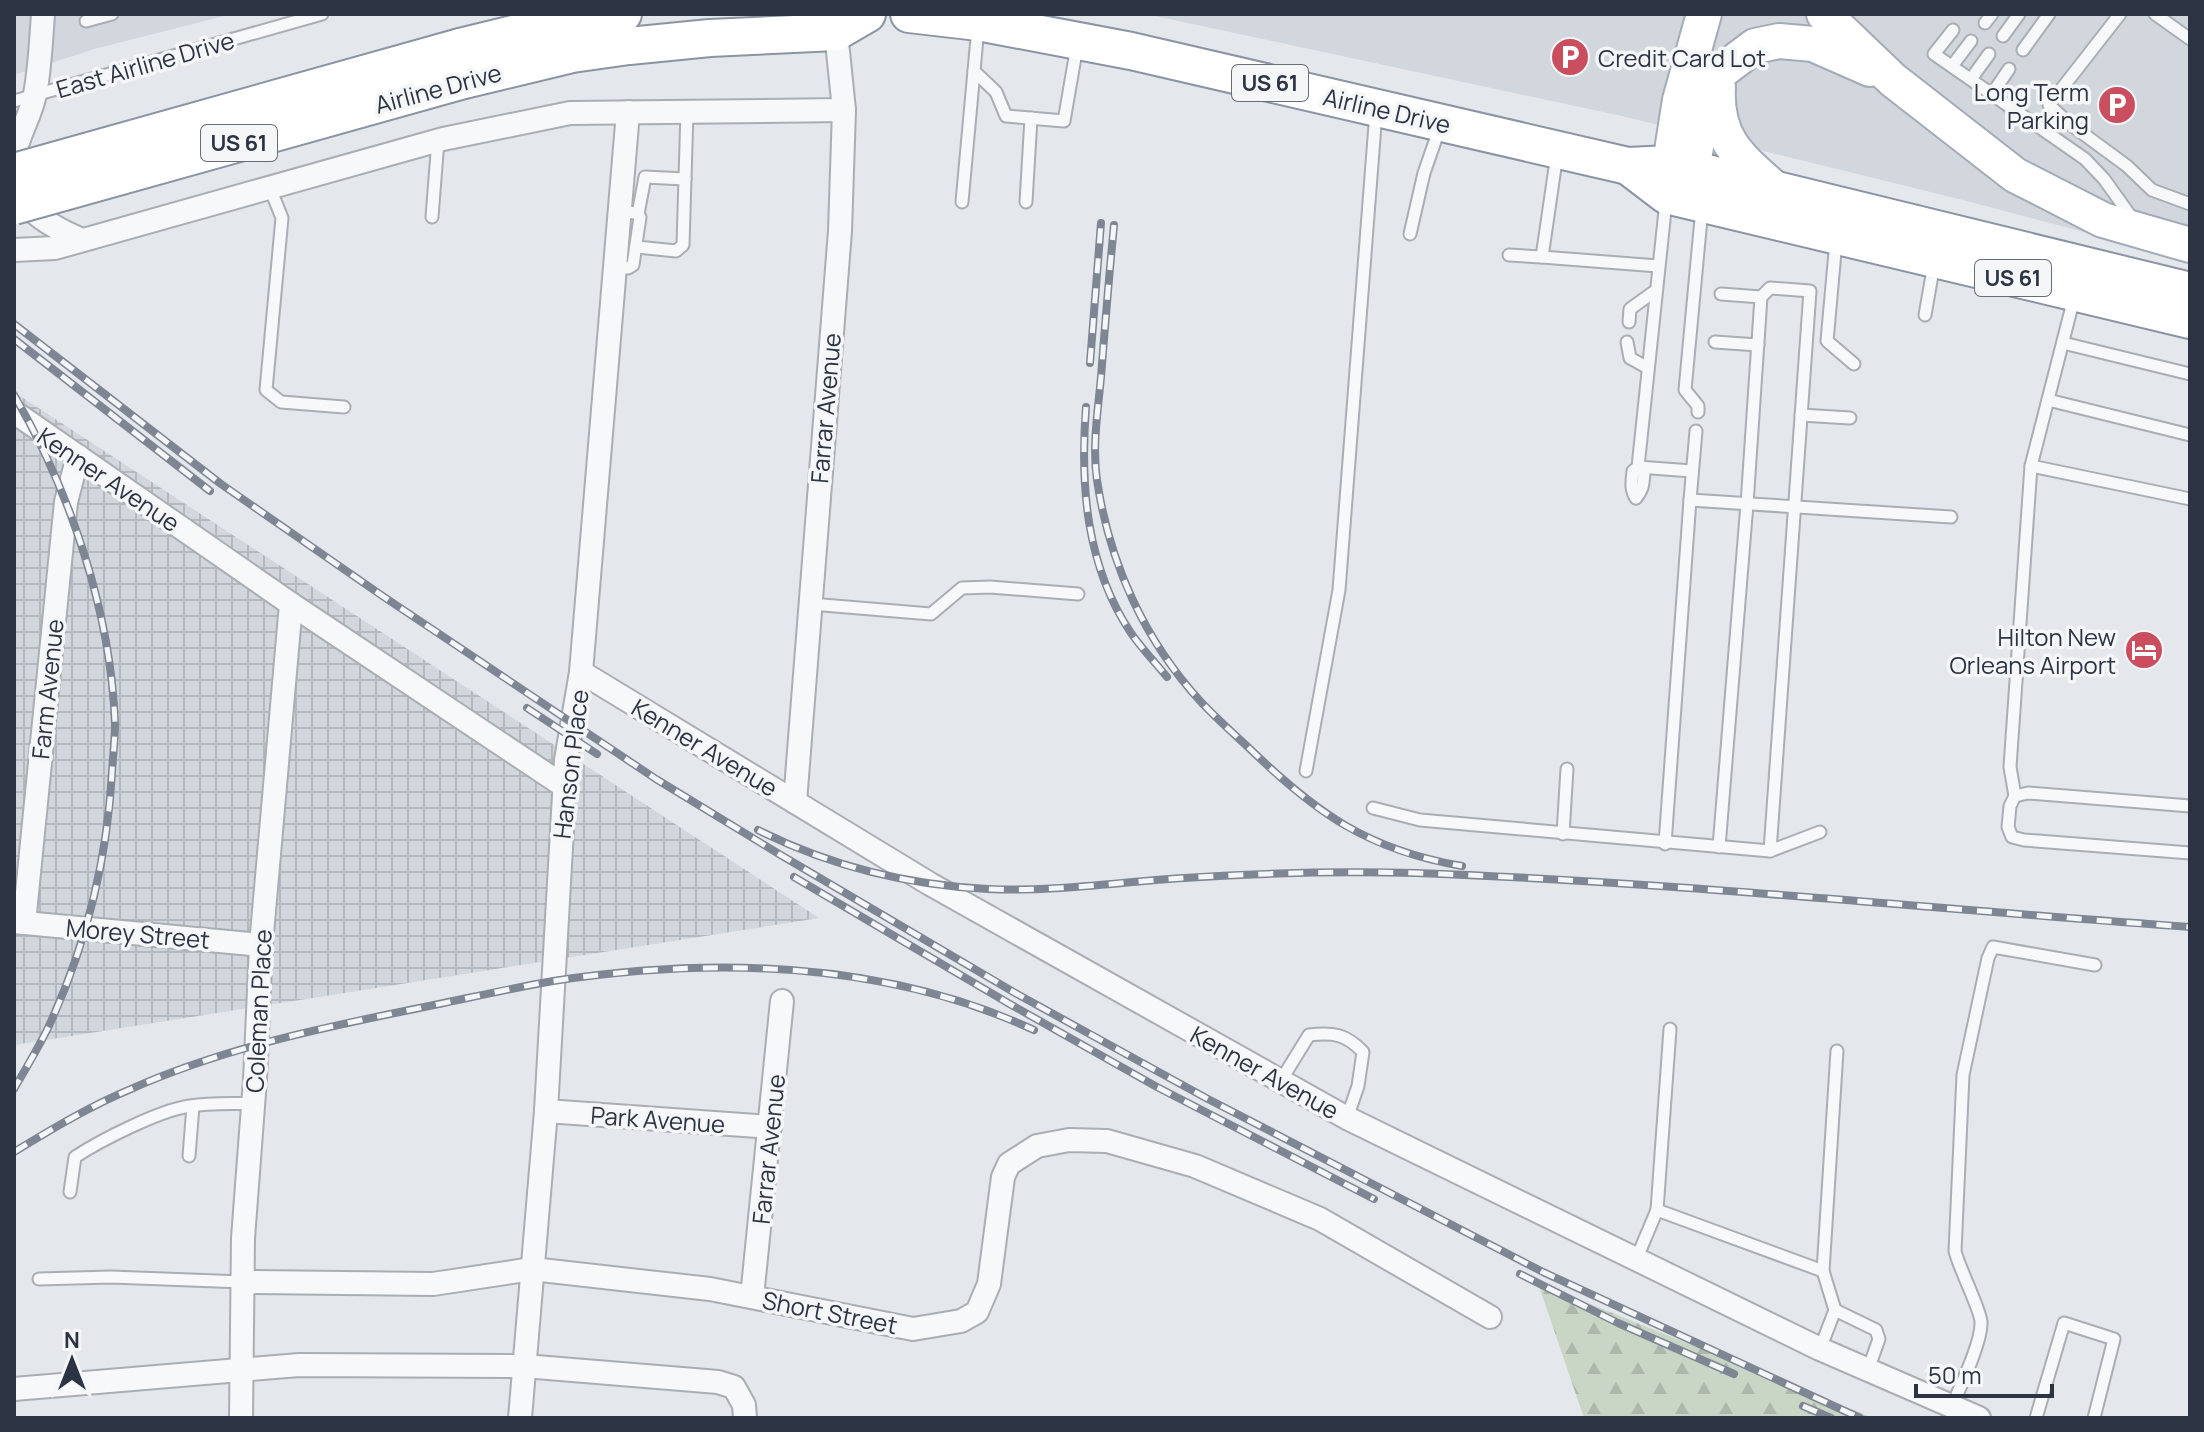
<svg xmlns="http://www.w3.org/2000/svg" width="2204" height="1432" font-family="Manrope,sans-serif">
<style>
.built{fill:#d2d6dd}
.industrial{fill:url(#industrial-grid)}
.forest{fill:url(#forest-firs)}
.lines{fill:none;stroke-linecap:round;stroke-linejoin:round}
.service-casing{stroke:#a9aeb5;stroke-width:15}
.minor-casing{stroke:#a9aeb5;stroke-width:26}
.primary-casing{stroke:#a3abb7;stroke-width:38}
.trunk-casing{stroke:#8b94a2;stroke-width:40}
.service{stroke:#f7f8f9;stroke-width:11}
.minor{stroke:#f7f8f9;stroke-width:22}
.primary{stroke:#fff;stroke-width:34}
.trunk{stroke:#fff;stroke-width:36}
.rail-casing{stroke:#7e8694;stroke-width:8}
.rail{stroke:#f4f6f8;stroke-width:5;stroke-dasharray:15;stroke-linecap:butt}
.trunk-bridge-casing{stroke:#8b94a2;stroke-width:40;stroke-linecap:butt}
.trunk-bridge{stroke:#fff;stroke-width:36}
.labels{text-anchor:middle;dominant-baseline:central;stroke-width:7;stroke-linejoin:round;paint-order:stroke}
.shield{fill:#f4f6f8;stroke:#686e79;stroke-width:2}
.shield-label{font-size:22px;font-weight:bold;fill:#2c3443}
.poi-label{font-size:24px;fill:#2c3443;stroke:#f4f6f8;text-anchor:end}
.street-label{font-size:24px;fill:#2c3443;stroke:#f4f6f8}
</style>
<defs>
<pattern id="industrial-grid" width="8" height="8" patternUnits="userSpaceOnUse" patternTransform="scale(2)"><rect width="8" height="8" fill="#d2d6dd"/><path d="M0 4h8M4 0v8" fill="none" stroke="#b4b8bf"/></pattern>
<pattern id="forest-firs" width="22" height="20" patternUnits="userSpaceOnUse" patternTransform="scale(2)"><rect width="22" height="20" fill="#c9d5c5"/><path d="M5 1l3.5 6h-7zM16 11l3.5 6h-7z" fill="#adb7aa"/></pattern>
</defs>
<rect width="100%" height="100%" fill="#e4e7eb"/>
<g class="built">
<polygon points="14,14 232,14 94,49 14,75"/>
<polygon points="1146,14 2190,14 2190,260 1963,200 1622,116"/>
</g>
<polygon class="industrial" points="14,392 819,918 14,1045"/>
<polygon class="forest" points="1538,1283 1873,1418 1584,1418"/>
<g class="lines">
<g class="service-casing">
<g id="service">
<polyline points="2120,14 2049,105 2070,124 2127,166 2152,190 2190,204"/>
<polyline points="2155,14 2190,39"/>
<polyline points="86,21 112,14"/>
<polyline points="1985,23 1992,14"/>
<polyline points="1953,30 1934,54 2085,159 2104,179 2132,218"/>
<polyline points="2003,36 2019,14"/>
<polyline points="2023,50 2049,14"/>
<polyline points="1952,66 1971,41"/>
<polyline points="974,71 996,92 1006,116 1064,121 1077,46"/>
<polyline points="1971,79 1989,54"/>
<polyline points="1992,94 2009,69"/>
<polyline points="14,101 322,14"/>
<polyline points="1557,154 1542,257 1658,266"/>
<polyline points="270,188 282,218 266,390 281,402 344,407"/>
<polyline points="962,202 978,27"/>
<polyline points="1026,202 1031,118"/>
<polyline points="638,214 645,177 685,179"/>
<polyline points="432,217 438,140"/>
<polyline points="1410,234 1424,173 1440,127"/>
<polyline points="1836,241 1827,341 1854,364"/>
<polyline points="637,247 676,251 683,245 687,111"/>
<polyline points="1509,255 1542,257"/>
<polyline points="614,267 628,268 633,265 640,217 635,213 619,211"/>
<polyline points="2074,298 2031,466 2190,499"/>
<polyline points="1925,315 1934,264"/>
<polyline points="1629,322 1630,309 1655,291"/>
<polyline points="1627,342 1630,358 1648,368"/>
<polyline points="1715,342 1758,345"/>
<polyline points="2063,343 2190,374"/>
<polyline points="2048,400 2190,435"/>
<polyline points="1698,412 1698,406 1685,390 1702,208"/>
<polyline points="1801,415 1850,418"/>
<polyline points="2031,466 2010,767 2015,796 2010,806 2008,827 2012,837 2024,840 2190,853"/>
<polyline points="1638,467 1692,471"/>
<path d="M1636,498c-6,-9 -4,-16 -3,-27l5,-4 28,-266"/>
<path d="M1636,498c7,-8 7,-14 8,-25l-6,-6"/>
<polyline points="1690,500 1696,431"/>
<polyline points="811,604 931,614 962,588 990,587 1078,594"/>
<polyline points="1306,771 1339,590 1376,112"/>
<polyline points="2015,796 2028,793 2190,806"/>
<polyline points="1373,808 1420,820 1770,851 1810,291 1770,288 1761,297"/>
<polyline points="1563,834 1567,769"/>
<polyline points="1665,844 1690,500 1951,517"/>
<polyline points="1719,847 1747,504 1761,297 1721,294"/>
<polyline points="1770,851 1820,832"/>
<path d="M1280,1082l29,-47c24,-3 37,-1 54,17l-5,34 -11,32"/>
<polyline points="189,1156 193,1106"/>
<path d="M70,1192l5,-35c26,-17 85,-47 115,-51 21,-3 43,-2 63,-3"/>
<polyline points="1657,1210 1670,1029"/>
<polyline points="1636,1260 1657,1210 1823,1271 1835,1310"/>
<polyline points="1823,1271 1837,1051"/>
<polyline points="39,1279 111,1277 243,1282"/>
<polyline points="1820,1349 1835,1310 1876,1330 1879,1339 1868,1370"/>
<path d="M1952,1406c8,-19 30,-64 29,-84 0,-11 -22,-54 -26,-71l8,-176 25,-117 5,-11 102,18"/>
<polyline points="2036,1418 2064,1323 2114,1339 2094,1418"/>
</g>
</g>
<g class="minor-casing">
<g id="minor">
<path d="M43,14c-2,26 -3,54 -8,80 -4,22 -18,42 -21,64 -6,46 33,67 68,82"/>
<polyline points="14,250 55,248 443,139 570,113 844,110"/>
<polyline points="14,412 291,604 564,786"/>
<polyline points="581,672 930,884 1347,1118 1820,1349 1979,1418"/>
<polyline points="795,802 840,231 844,110 836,32 830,14"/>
<polyline points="14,922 261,945"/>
<polyline points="24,923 66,502 78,456"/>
<polyline points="546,1111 770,1127"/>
<polyline points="243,1282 433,1284 532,1269 710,1289 913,1329 961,1321 977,1312 989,1284 1003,1177 1009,1164 1037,1146 1069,1140 1107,1141 1195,1166 1320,1219 1490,1317"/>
<polyline points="752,1297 782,1001"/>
<polyline points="14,1389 299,1365 524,1366 718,1382 734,1387 744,1405 745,1418"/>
<polyline points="241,1418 243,1238 255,1080 261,945 291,604"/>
<polyline points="520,1418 546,1111 566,760 581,672 628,112"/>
</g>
</g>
<g class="primary-casing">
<g id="primary">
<polyline points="1824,14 1893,80 2015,175 2103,220 2190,245"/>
<path d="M1718,87c-3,52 21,70 57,102"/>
<polyline points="1672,151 1680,100 1704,14"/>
<polyline points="1672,189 1692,169 1705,99 1712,84 1719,73 1755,46 1779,41 1813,44 1870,69"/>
</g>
</g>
<g class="trunk-casing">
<g id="trunk">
<polyline points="909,14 978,22 1131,51 1628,166 1670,164 2190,291"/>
<polyline points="460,47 526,31 623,14"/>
<polyline points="464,80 572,54 629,46 710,38 836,32 867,14"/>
<polyline points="1628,166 1666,195 2190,320"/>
</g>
</g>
<use href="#service" class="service"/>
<use href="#minor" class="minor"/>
<use href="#primary" class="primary"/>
<use href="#trunk" class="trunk"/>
<g class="rail-casing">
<g id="rail">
<path d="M1114,225c-5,51 -9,101 -13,152 -3,33 -9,69 -4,103 12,82 47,160 104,222 15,16 32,31 48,46 67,65 119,102 213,118"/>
<polyline points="14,324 221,484 384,597 656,779 779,854 1017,994 1206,1098 1543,1272 1860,1418"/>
<polyline points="14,339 210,491"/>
<polyline points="1090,363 1101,223"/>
<path d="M14,395c56,96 97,217 101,329 0,16 -2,32 -3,48 -5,90 -27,177 -65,258 -10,20 -22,40 -33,59"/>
<path d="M1086,407c-6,78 0,159 45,226 11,16 24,29 36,44"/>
<polyline points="527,708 597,754"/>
<path d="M758,830c72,36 149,55 230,59 65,3 131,-7 196,-11 77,-5 154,-7 232,-5 258,9 516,36 774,54"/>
<polyline points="794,877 1008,1003 1157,1087 1374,1199"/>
<path d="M14,1152c38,-23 76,-46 117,-63 97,-43 200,-63 303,-84 39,-8 79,-17 119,-24 160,-24 331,-20 481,49"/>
<polyline points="1520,1274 1618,1323 1734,1374"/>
<polyline points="1803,1406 1831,1418"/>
</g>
</g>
<use href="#rail" class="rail"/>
<g class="trunk-bridge-casing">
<g id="trunk-bridge">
<polyline points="14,172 460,47"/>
<polyline points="14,206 464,80"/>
</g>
</g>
<use href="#trunk-bridge" class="trunk-bridge"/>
</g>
<defs>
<g id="parking-disc" transform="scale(2)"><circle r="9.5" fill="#cb4e5e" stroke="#f4f6f8"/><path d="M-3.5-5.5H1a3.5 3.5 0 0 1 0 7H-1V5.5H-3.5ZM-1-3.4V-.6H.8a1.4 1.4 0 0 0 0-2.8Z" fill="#fff"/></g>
<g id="hotel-disc" transform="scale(2)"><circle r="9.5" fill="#cb4e5e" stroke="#f4f6f8"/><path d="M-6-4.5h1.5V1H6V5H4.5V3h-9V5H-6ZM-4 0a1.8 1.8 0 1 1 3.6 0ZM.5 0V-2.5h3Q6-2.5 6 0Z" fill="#fff"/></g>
</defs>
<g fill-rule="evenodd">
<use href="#parking-disc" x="1570" y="57"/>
<use href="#parking-disc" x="2117" y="105"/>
<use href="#hotel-disc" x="2144" y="650"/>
</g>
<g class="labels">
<g class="shield">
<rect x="1232" y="65" width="76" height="36" rx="6"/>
<rect x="201" y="125" width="76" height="36" rx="6"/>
<rect x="1975" y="260" width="76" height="36" rx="6"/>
</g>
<g class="shield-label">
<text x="1270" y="83">US 61</text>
<text x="239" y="143">US 61</text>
<text x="2013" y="278">US 61</text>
</g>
<g class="poi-label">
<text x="1598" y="57" text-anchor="start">Credit Card Lot</text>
<text x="2089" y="91">Long Term<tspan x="2089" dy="28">Parking</tspan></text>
<text x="2116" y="636">Hilton New<tspan x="2116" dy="28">Orleans Airport</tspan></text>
</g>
<g class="street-label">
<text transform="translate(145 64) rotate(-16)">East Airline Drive</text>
<text transform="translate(438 88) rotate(-15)">Airline Drive</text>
<text transform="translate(1387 110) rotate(13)">Airline Drive</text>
<text transform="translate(825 408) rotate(-85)">Farrar Avenue</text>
<text transform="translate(109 479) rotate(34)">Kenner Avenue</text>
<text transform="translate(47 689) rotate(-84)">Farm Avenue</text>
<text transform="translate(705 747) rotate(31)">Kenner Avenue</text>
<text transform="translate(570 764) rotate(-83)">Hanson Place</text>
<text transform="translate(138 933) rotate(5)">Morey Street</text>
<text transform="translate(258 1011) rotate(-87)">Coleman Place</text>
<text transform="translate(1265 1072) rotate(29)">Kenner Avenue</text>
<text transform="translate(658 1119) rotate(4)">Park Avenue</text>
<text transform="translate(768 1149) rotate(-84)">Farrar Avenue</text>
<text transform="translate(830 1312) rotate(11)">Short Street</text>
</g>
</g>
<rect width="2204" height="1432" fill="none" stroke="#2c3443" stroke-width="32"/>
<g transform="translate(72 1360)" stroke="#f4f6f8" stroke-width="6" paint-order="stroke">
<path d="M0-6L14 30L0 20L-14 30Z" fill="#2c3443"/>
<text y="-12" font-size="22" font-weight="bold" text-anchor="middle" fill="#2c3443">N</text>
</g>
<path d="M1916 1384v12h136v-12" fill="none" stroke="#2c3443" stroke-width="4"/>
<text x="1928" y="1384" font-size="24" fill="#2c3443" stroke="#f4f6f8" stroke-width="6" paint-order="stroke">50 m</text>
</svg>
